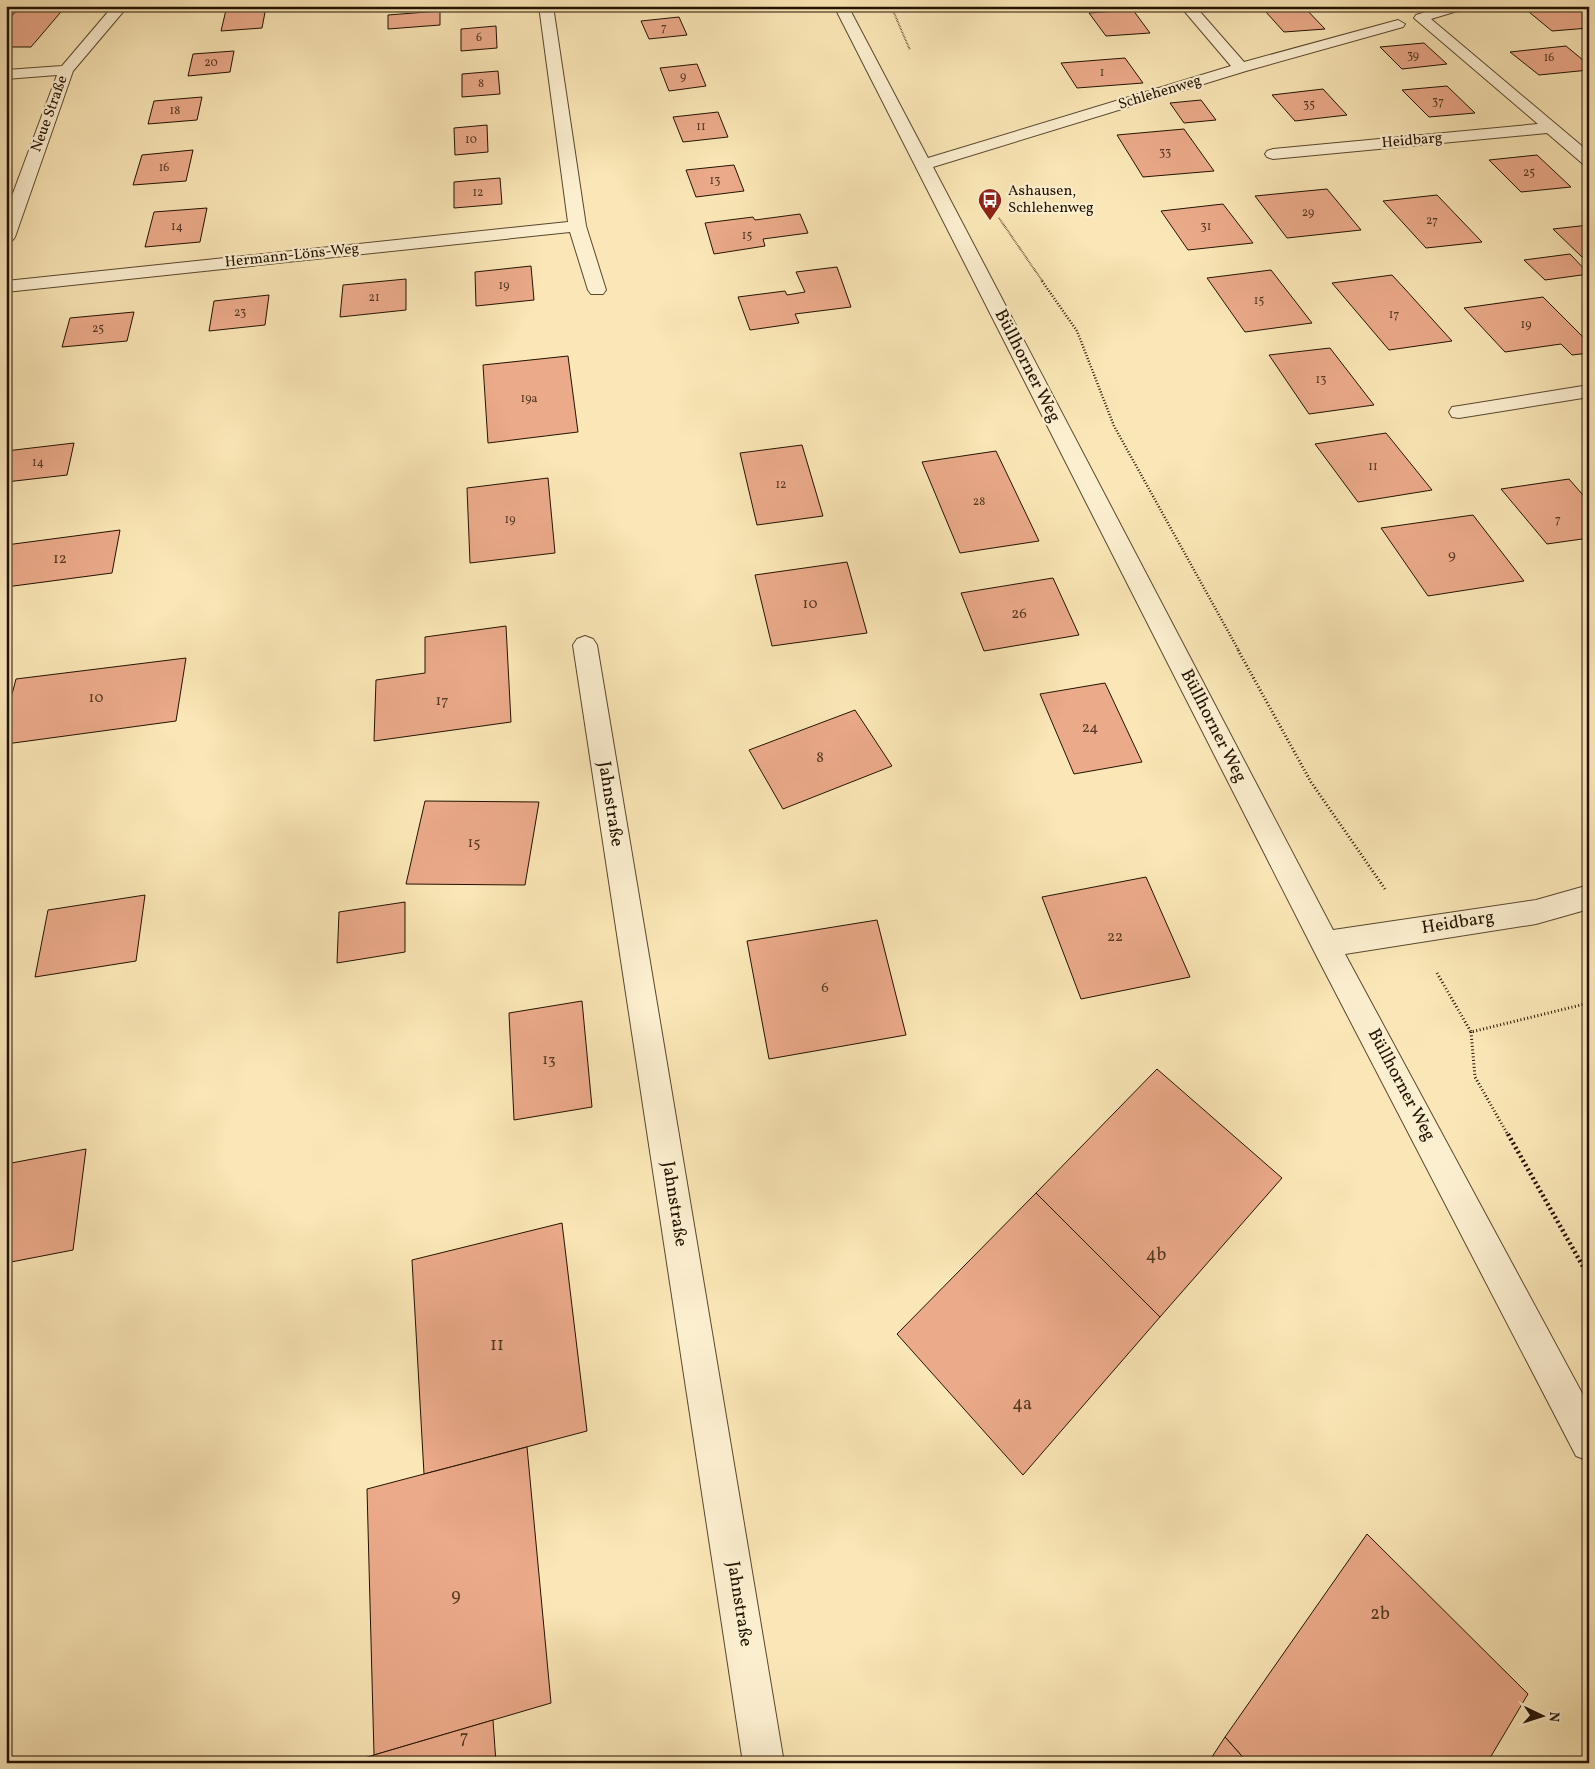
<svg xmlns="http://www.w3.org/2000/svg" width="1595" height="1769" font-family="Vollkorn,serif">
<style>
.building{fill:#ebaa8a;stroke:#231200}
.lines{fill:none;stroke-linecap:round;stroke-linejoin:round}
.minor-casing{stroke:#59472e;stroke-width:2}
.path-far3{stroke:#231200;stroke-width:2;stroke-dasharray:0.5 1;stroke-linecap:butt}
.path-far2{stroke:#231200;stroke-width:2.5;stroke-dasharray:1 2;stroke-linecap:butt}
.path-far1{stroke:#231200;stroke-width:3;stroke-dasharray:1 2.5;stroke-linecap:butt}
.path{stroke:#231200;stroke-width:4.5;stroke-dasharray:2 3;stroke-linecap:butt}
.minor{fill:#fcefd0;fill-rule:evenodd}
.labels{text-anchor:middle;dominant-baseline:central;stroke-width:4.5;stroke-linejoin:round;paint-order:stroke}
.far-number-label{font-size:12px;fill:#553822}
.far-street-label{font-size:15px;fill:#231200;stroke:#fcefd0}
.far-poi-label{font-size:15px;fill:#231200;stroke:#fcefd0;text-anchor:start}
.number-label{font-size:15px;fill:#553822}
.street-label{font-size:18px;fill:#231200;stroke:#fcefd0}
.near-number-label{font-size:18px;fill:#553822}
</style>
<rect width="100%" height="100%" fill="#fae6b6"/>
<filter id="stains"><feTurbulence type="fractalNoise" baseFrequency=".004" numOctaves="4"/><feColorMatrix values="0 0 0 0 .2 0 0 0 0 .09 0 0 0 0 .02 0 0 0 .5 -.17"/></filter>
<radialGradient id="worn" r=".72"><stop offset=".6" stop-color="#630" stop-opacity="0"/><stop offset="1" stop-color="#630" stop-opacity=".3"/></radialGradient>
<g class="building">
<polygon points="21,6 66,6 31,47 6,47 6,22"/>
<polygon points="1536,6 1585,6 1589,9 1589,28 1552,31 1523,7"/>
<polygon points="266,7 262,28 221,31 226,10"/>
<polygon points="1304,7 1325,29 1284,32 1265,11"/>
<polygon points="1133,10 1150,33 1106,36 1089,13"/>
<polygon points="440,11 440,25 388,29 388,15"/>
<polygon points="679,17 687,35 649,39 641,21"/>
<polygon points="496,26 497,48 461,51 461,29"/>
<polygon points="1424,43 1447,64 1402,69 1380,47"/>
<polygon points="1566,46 1589,65 1589,70 1539,75 1510,52"/>
<polygon points="234,51 230,72 188,76 193,54"/>
<polygon points="1125,58 1143,83 1077,88 1061,63"/>
<polygon points="697,64 706,86 669,91 660,68"/>
<polygon points="498,71 500,94 462,97 462,74"/>
<polygon points="1447,86 1475,113 1429,117 1402,90"/>
<polygon points="1323,89 1347,115 1295,121 1272,95"/>
<polygon points="202,97 197,120 148,124 154,101"/>
<polygon points="1201,100 1216,120 1184,123 1170,103"/>
<polygon points="718,112 728,137 683,142 673,117"/>
<polygon points="487,125 488,152 455,155 454,128"/>
<polygon points="1184,129 1214,171 1143,177 1117,135"/>
<polygon points="193,150 186,181 133,185 142,155"/>
<polygon points="1537,155 1571,187 1521,192 1489,160"/>
<polygon points="734,165 744,191 696,197 686,170"/>
<polygon points="500,178 502,204 454,208 454,182"/>
<polygon points="1327,189 1361,230 1287,238 1255,196"/>
<polygon points="1437,195 1482,242 1426,248 1383,201"/>
<polygon points="1223,204 1253,243 1188,250 1161,211"/>
<polygon points="207,208 200,242 145,247 154,212"/>
<polygon points="800,214 808,233 763,239 765,246 714,254 705,223 753,217 755,220"/>
<polygon points="1589,225 1589,257 1582,257 1553,229"/>
<polygon points="1570,254 1589,274 1545,280 1524,260"/>
<polygon points="531,266 534,300 476,306 475,272"/>
<polygon points="837,267 851,307 795,314 799,323 750,330 738,297 785,291 787,295 805,292 796,272"/>
<polygon points="1271,270 1312,323 1245,332 1207,278"/>
<polygon points="1392,275 1404,288 1452,341 1389,350 1332,283"/>
<polygon points="406,279 406,310 340,317 343,285"/>
<polygon points="269,295 265,325 209,331 214,301"/>
<polygon points="1543,297 1589,343 1589,353 1572,355 1561,344 1505,352 1464,308"/>
<polygon points="134,312 127,341 62,347 70,318"/>
<polygon points="1330,348 1374,405 1309,414 1269,355"/>
<polygon points="568,356 578,432 488,443 483,365"/>
<polygon points="1386,433 1432,490 1358,502 1315,444"/>
<polygon points="74,443 67,475 6,482 6,451"/>
<polygon points="802,445 823,516 757,525 740,453"/>
<polygon points="996,451 1039,541 960,553 922,462"/>
<polygon points="548,478 555,553 470,563 467,488"/>
<polygon points="1569,479 1589,502 1589,538 1547,544 1501,489"/>
<polygon points="1473,515 1524,581 1428,596 1381,528"/>
<polygon points="120,530 112,573 6,587 6,545"/>
<polygon points="847,562 867,633 772,646 755,575"/>
<polygon points="1053,578 1079,635 984,651 961,593"/>
<polygon points="506,626 511,722 374,741 376,680 425,673 425,637"/>
<polygon points="186,658 176,721 6,744 6,717 16,679"/>
<polygon points="1105,683 1142,762 1074,774 1040,694"/>
<polygon points="855,710 892,766 783,809 749,750"/>
<polygon points="425,801 539,802 525,885 406,884"/>
<polygon points="1146,877 1190,977 1081,999 1042,897"/>
<polygon points="145,895 136,961 35,977 48,910"/>
<polygon points="405,902 405,952 337,963 339,912"/>
<polygon points="877,920 906,1035 769,1059 747,941"/>
<polygon points="582,1001 592,1107 514,1120 509,1013"/>
<polygon points="1157,1069 1282,1178 1160,1317 1036,1193"/>
<polygon points="86,1149 73,1250 6,1263 6,1164"/>
<polygon points="1036,1193 1160,1317 1023,1475 897,1334"/>
<polygon points="562,1223 587,1431 424,1474 412,1260"/>
<polygon points="527,1447 551,1703 374,1755 367,1489"/>
<polygon points="1367,1534 1528,1694 1487,1763 1248,1763 1225,1737"/>
<polygon points="493,1720 496,1763 348,1763 374,1755"/>
<polygon points="1225,1737 1248,1763 1208,1763"/>
</g>
<g class="lines">
<g class="minor-casing">
<g id="minor">
<polygon points="113,6 128,6 73,71 15,237 12,241 6,242 6,212 57,75 6,79 6,70 62,66"/>
<polygon points="539,6 553,6 586,226 606,290 603,294 591,294 588,290 570,232 6,292 6,281 568,222"/>
<polygon points="834,6 848,6 928,158 1231,66 1180,6 1195,6 1244,62 1398,20 1405,24 1403,27 1246,71 933,167 1333,930 1536,900 1589,885 1589,909 1536,924 1345,954 1589,1406 1589,1461 1576,1456 1315,953"/>
<polygon points="1444,6 1466,6 1464,9 1431,19 1589,152 1589,166 1583,164 1547,133 1273,159 1267,157 1265,154 1267,151 1273,149 1538,124 1414,18 1416,15"/>
<polygon points="1589,385 1589,397 1459,418 1452,417 1449,412 1452,407 1459,406"/>
<polygon points="585,636 593,639 597,645 784,1763 743,1763 573,645 577,639"/>
</g>
</g>
<g class="path-far3">
<polyline points="891,6 910,50"/>
<polyline points="999,218 1043,282"/>
</g>
<polyline class="path-far2" points="1042,281 1077,331 1114,426 1239,651"/>
<g class="path-far1">
<polyline points="1238,650 1311,782 1385,889"/>
<polyline points="1437,973 1471,1032 1589,1003"/>
<polyline points="1471,1032 1475,1077 1508,1135"/>
</g>
<polyline class="path" points="1508,1134 1589,1277"/>
<use href="#minor" class="minor"/>
</g>
<defs>
<g id="bus-pin" transform="scale(1.25)"><path d="M0 17L-7.5 6A9.5 9.5 0 1 1 7.5 6Z" fill="#8f2418" stroke="#fcefd0"/><path d="M-5-6H5V4H4V6H2V4H-2V6H-4V4H-5ZM-3.5-4V0h7V-4ZM-3.5 1.2v1.5H-2V1.2ZM2 1.2v1.5H3.5V1.2Z" fill="#fff"/></g>
</defs>
<g fill-rule="evenodd">
<use href="#bus-pin" x="990" y="200"/>
</g>
<g class="labels">
<g class="far-number-label">
<text x="664" y="28">7</text>
<text x="479" y="38">6</text>
<text x="1413" y="56">39</text>
<text x="1549" y="58">16</text>
<text x="211" y="63">20</text>
<text x="1102" y="73">1</text>
<text x="683" y="77">9</text>
<text x="481" y="84">8</text>
<text x="1438" y="102">37</text>
<text x="1309" y="105">35</text>
<text x="175" y="111">18</text>
<text x="701" y="127">11</text>
<text x="471" y="140">10</text>
<text x="1165" y="153">33</text>
<text x="164" y="168">16</text>
<text x="1529" y="173">25</text>
<text x="715" y="181">13</text>
<text x="478" y="193">12</text>
<text x="1308" y="213">29</text>
<text x="1432" y="221">27</text>
<text x="177" y="227">14</text>
<text x="1206" y="227">31</text>
<text x="747" y="236">15</text>
<text x="504" y="286">19</text>
<text x="374" y="298">21</text>
<text x="1259" y="301">15</text>
<text x="240" y="313">23</text>
<text x="1394" y="315">17</text>
<text x="1526" y="325">19</text>
<text x="98" y="329">25</text>
<text x="1321" y="380">13</text>
<text x="529" y="399">19a</text>
<text x="38" y="463">14</text>
<text x="1373" y="467">11</text>
<text x="781" y="485">12</text>
<text x="979" y="502">28</text>
<text x="510" y="520">19</text>
<text x="1558" y="520">7</text>
</g>
<g class="far-street-label">
<text transform="translate(1160 93) rotate(-17)">Schlehenweg</text>
<text transform="translate(50 114) rotate(-70)">Neue Straße</text>
<text transform="translate(1412 141) rotate(-5)">Heidbarg</text>
<text transform="translate(292 256) rotate(-6)">Hermann-Löns-Weg</text>
</g>
<g class="far-poi-label">
<text x="1008" y="191">Ashausen,<tspan x="1008" dy="17">Schlehenweg</tspan></text>
</g>
<g class="number-label">
<text x="1452" y="555">9</text>
<text x="60" y="559">12</text>
<text x="810" y="604">10</text>
<text x="1019" y="614">26</text>
<text x="96" y="698">10</text>
<text x="442" y="701">17</text>
<text x="1090" y="728">24</text>
<text x="820" y="758">8</text>
<text x="474" y="843">15</text>
<text x="1115" y="937">22</text>
<text x="825" y="988">6</text>
<text x="549" y="1060">13</text>
</g>
<g class="street-label">
<text transform="translate(1027 366) rotate(63)">Büllhorner Weg</text>
<text transform="translate(1213 726) rotate(63)">Büllhorner Weg</text>
<text transform="translate(610 804) rotate(81)">Jahnstraße</text>
<text transform="translate(1458 923) rotate(-9)">Heidbarg</text>
<text transform="translate(1401 1085) rotate(62)">Büllhorner Weg</text>
<text transform="translate(674 1204) rotate(81)">Jahnstraße</text>
<text transform="translate(739 1604) rotate(81)">Jahnstraße</text>
</g>
<g class="near-number-label">
<text x="1156" y="1255">4b</text>
<text x="497" y="1345">11</text>
<text x="1022" y="1404">4a</text>
<text x="456" y="1596">9</text>
<text x="1380" y="1614">2b</text>
<text x="464" y="1738">7</text>
</g>
</g>
<rect width="1595" height="1769" fill="none" stroke="#fae6b6" stroke-width="25"/>
<rect x="8" y="8" width="1580" height="1754" fill="none" stroke="#231200" stroke-width="2.5"/>
<rect x="12" y="12" width="1570" height="1744" fill="none" stroke="#231200"/>
<g transform="translate(1542 1716) rotate(94)" stroke="#fcefd0" stroke-width="4" paint-order="stroke">
<path d="M0-4L9 19L0 12L-9 19Z" fill="#231200"/>
<text y="-8" font-size="14" font-weight="bold" text-anchor="middle" fill="#231200">N</text>
</g>
<rect width="100%" height="100%" filter="url(#stains)"/>
<rect width="100%" height="100%" fill="url(#worn)"/>
</svg>
